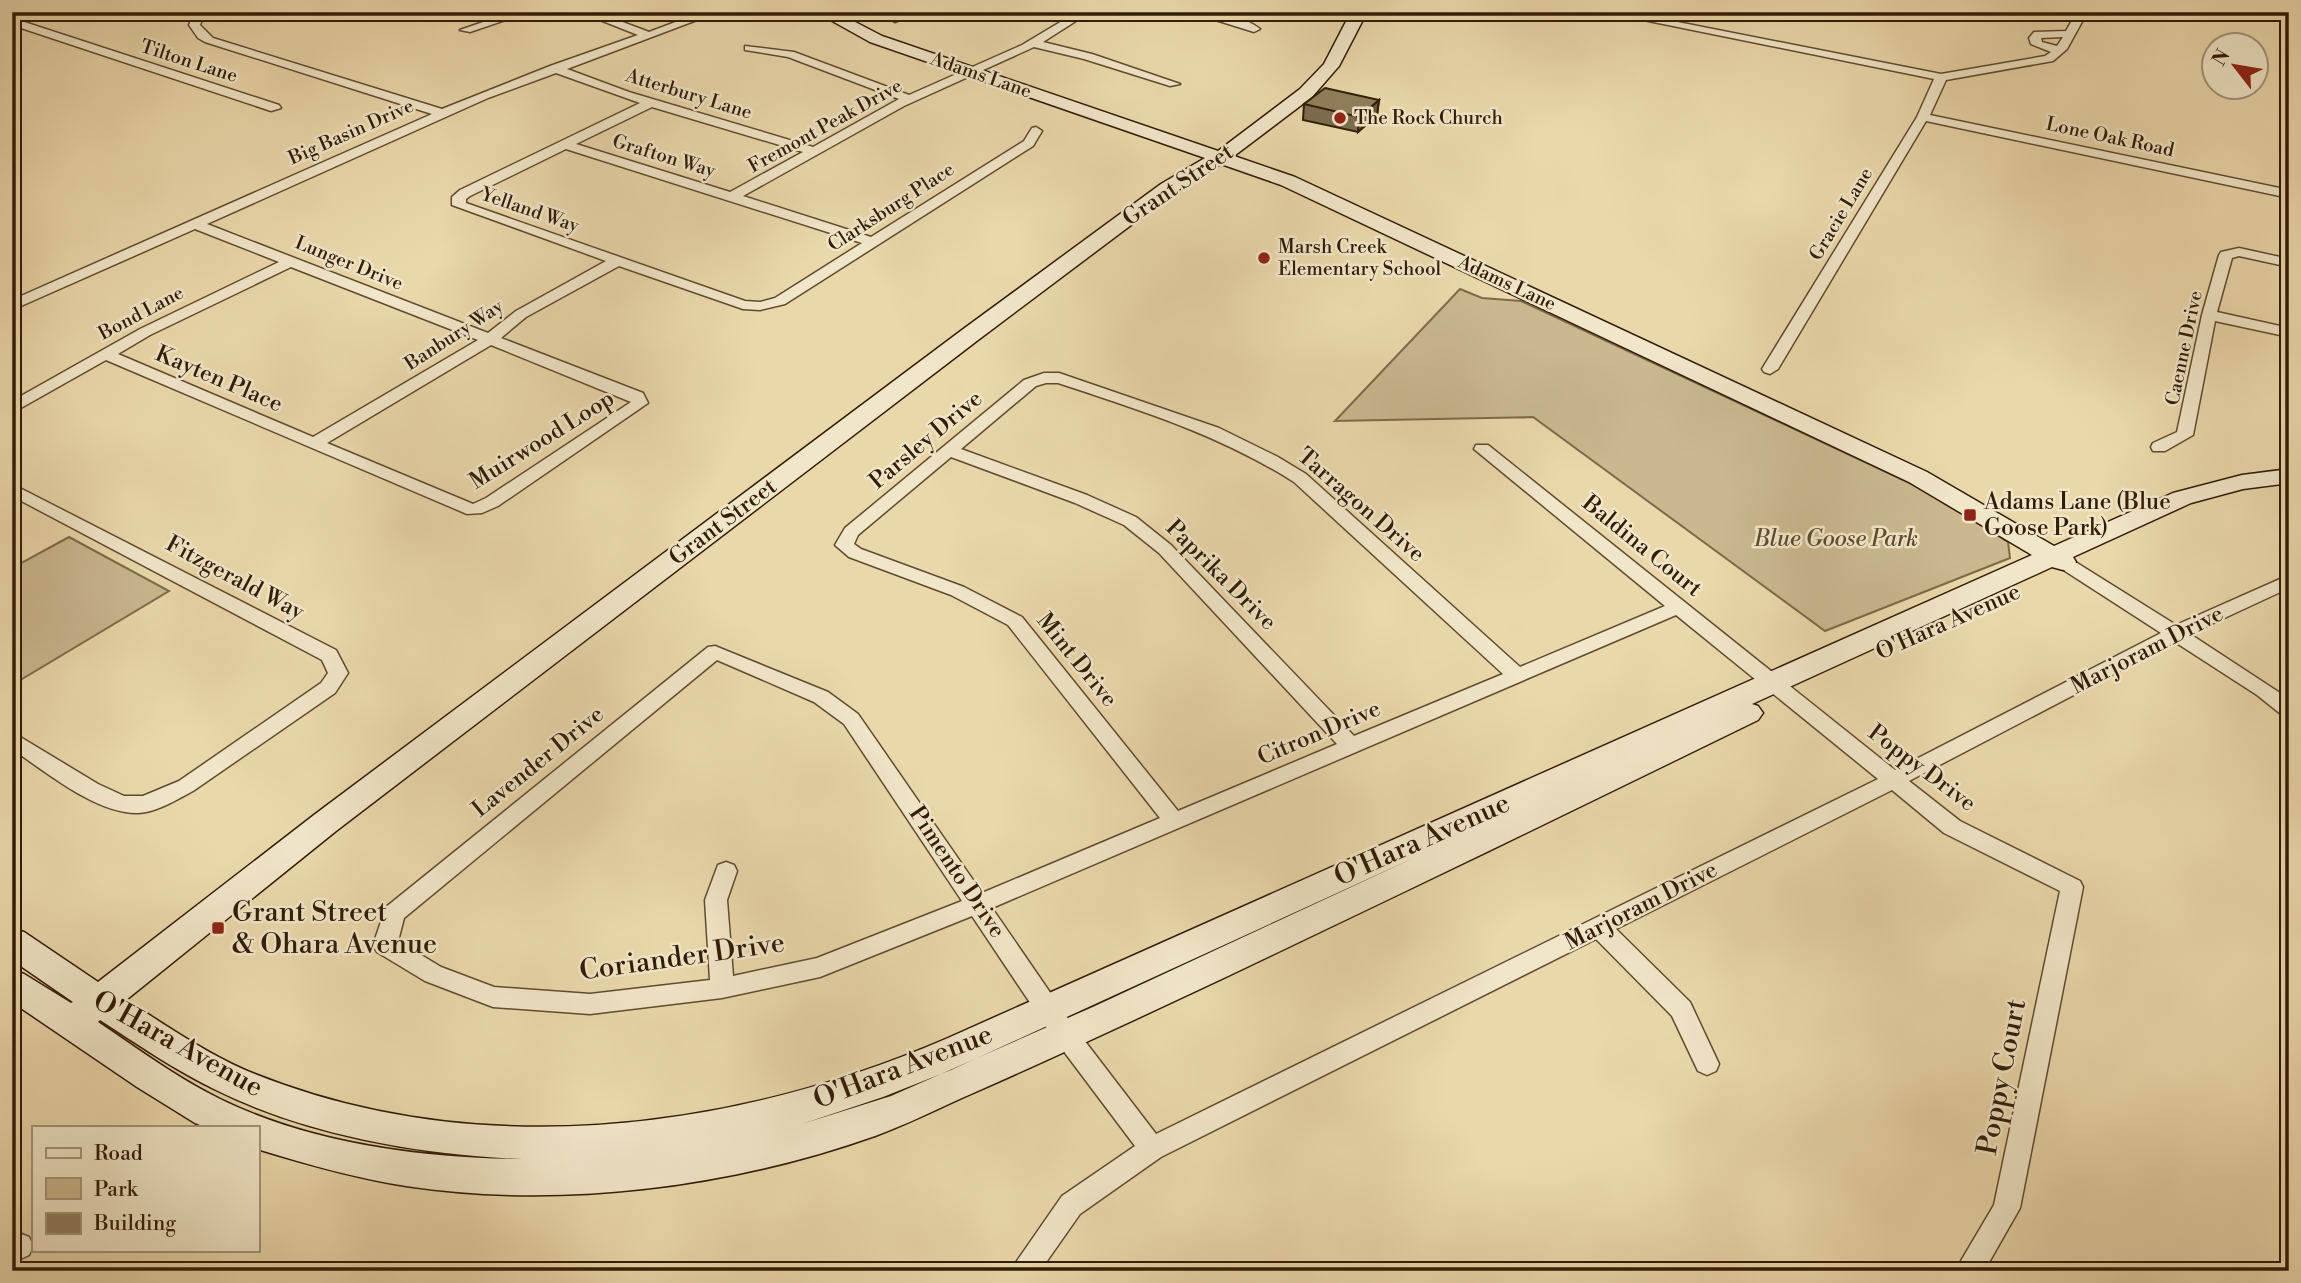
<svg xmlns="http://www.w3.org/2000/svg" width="2301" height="1283" font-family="'Libre Bodoni',serif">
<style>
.green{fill:#cbb88f;stroke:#7e6a4a;stroke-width:2}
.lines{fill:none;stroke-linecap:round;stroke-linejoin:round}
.street-casing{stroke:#5f4b2f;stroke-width:3}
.secondary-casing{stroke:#311c06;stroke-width:3}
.street{fill:#f1e6c8;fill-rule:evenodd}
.secondary{fill:#f1e6c8;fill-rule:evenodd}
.wall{fill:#7d6c4f;stroke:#311c06;stroke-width:2}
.shaded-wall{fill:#665840;stroke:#311c06;stroke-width:2}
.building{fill:#917e5c;stroke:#311c06;stroke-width:2}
.poi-dot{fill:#8f2418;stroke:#f1e6c8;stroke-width:2.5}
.labels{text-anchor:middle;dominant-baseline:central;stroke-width:5;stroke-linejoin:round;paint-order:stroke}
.far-street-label{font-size:19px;fill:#311c06;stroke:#f1e6c8}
.far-poi-label{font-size:19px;fill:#311c06;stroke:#f1e6c8;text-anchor:start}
.street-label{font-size:23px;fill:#311c06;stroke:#f1e6c8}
.poi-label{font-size:23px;fill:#311c06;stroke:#f1e6c8;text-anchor:start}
.park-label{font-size:23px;font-style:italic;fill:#5f4b2f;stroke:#f1e6c8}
.near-street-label{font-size:28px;fill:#311c06;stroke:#f1e6c8}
.near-poi-label{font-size:28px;fill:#311c06;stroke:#f1e6c8;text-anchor:start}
</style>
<rect width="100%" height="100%" fill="#ead8ab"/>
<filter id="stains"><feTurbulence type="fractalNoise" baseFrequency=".00286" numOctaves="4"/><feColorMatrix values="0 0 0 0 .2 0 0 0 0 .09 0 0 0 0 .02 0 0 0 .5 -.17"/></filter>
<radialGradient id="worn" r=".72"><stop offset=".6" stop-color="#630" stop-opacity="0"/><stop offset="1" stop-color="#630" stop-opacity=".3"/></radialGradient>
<g class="green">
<polygon points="1460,289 1482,298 1521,301 1933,494 2008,542 2010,558 1825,631 1533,417 1335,421"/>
<polygon points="69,537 169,591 12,685 12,568"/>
</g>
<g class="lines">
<g class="street-casing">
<g id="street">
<path d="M194,12h11l-5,13 13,13 229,71 108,-43 88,-31 -58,-23h16l53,20 53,-20h16l-151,57 62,23 184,55 86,-48 -111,-42 -43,-7v-4l49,6 115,43 113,-50 55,-33h13l-47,30 49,12 88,30 -10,2 -86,-27 -50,-12 -130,59 -161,90 128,41 153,-96 8,-13 4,-1 6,4 -9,15 -248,158 -25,6 -17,-1 -124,-43 -93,51 -25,21 142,55 5,10 -150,103 -16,7 -15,1 -361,-154 -94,53v-12l128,-72 139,-67 -84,-33 -183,81v-10l420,-186 -227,-72 -7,-4 -9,-13zM556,73l84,30 -180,87 -8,7v8l154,56 -90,50 -28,22 -281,-109 281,-126zM652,107l151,45 -73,40 -154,-48zM566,149l296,94 -87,55 -15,4 -15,-1 -279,-98v-4l4,-3zM291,267l187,73 -165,97 -195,-83 32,-19zM491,345l140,57 -145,96 -13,6 -146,-61z"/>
<polygon points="512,12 529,12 470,32 460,30"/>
<polygon points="903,12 918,12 895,22 890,19"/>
<path d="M1190,12c23,0 51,2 70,17l-6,3z"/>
<path d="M1604,12h23l314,62 104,-18 6,-4 -20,-8 -2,-6 5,-6 32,-1 9,-16 4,-1 42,-1v4l-4,1 -34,2 -16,29 -14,12 -107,19 -16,35 359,75v8l-363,-77 -148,248 -8,5 -6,-2 -2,-3 155,-252 17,-38zM2063,37l-6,9 -15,-4 -1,-4z"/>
<polygon points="12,18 279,105 281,108 271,111 12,25"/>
<polygon points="2239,248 2289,259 2289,267 2239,256 2232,258 2217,312 2289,328 2289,337 2215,321 2193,435 2165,451 2153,451 2151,447 2153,443 2177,432 2202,315 2219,255 2221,252"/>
<path d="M1059,373l160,55 59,29 28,17 214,193 145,-61 -191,-157 2,-4h12l407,325 266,-137 -96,-62 -3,-4 3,-4h12l99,62 113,-50v13l-99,46 99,65v18l-7,-2 -25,-20 -82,-53 -266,139 51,40 120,60 3,6 -63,321 -36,63h-29l39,-66 66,-314 -116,-58 -52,-43 -276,139 74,73 29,62 -3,7 -9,4 -9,-4 -26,-55 -76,-77 -435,218 -81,57 -40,57h-30l52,-75 73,-50 -82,-109 -81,-121 -152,61 -98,21 -132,16 -97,-7 -68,-26 -48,-29 -4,-7 13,-38 322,-260 7,-1 113,46 30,22 124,179 178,-75 -152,-193 -57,-30 -102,-38 -14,-12 10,-17 179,-148 20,-7zM1046,383h12c82,27 162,52 236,99l209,192 -149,62 -183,-191 -35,-28 -49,-22 -126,-46 75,-63zM951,457l124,46 49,22 35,28 178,191 -159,67 -156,-194 -58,-30 -103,-38 -7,-5 4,-9zM1676,615l202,164 -722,355 -85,-111 -79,-115zM717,660l97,42 30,22 118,177 -145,57 -84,18 -6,-76 10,-29 -3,-6 -8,-3 -8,3 -13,35 5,80 -120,14 -96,-7 -53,-20 -43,-26 6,-23z"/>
<path d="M12,484l324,166 12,23 -13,20 -142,98c-17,9 -36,21 -55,22 -42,1 -93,-42 -126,-64v-17l86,52 26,12h19l36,-15 142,-98 7,-10 -6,-13 -310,-164z"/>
<polygon points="19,1233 29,1237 33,1246 29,1255 12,1263 12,1236"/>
</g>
</g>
<g class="secondary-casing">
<g id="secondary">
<polygon points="12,12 24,12 12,18"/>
<path d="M816,12h20l46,24 336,115 82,-62 24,-25 27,-52h16l-28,54 -27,31 -78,59 61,21 632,295 127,74 119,-53 69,-18 47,-6v14l-46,6 -52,14 -118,54 3,5 -4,6 -9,2 -11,-3 -300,137 6,2 5,7 -5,7c-176,86 -353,172 -530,256 -85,40 -171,80 -257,118 -32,14 -63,30 -96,42 -147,52 -315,73 -469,50 -51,-8 -100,-22 -149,-37v-22h-52l-10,-4 -58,-36 -125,-85v-32l12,4 47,29 2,-1 -61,-42v-31l12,3 74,50 216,-167 648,-485 199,-146 44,-26 -335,-116zM1221,164l60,21 628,297 123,73 -1084,483c-220,95 -477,126 -703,32 -41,-18 -81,-46 -119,-70l210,-169 642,-491 197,-148zM1418,856l-323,150 -204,90 -89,28 81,-27 68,-27zM100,1020c37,24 75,50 114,69 92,46 206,66 309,70 -102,-1 -211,-15 -303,-60 -43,-21 -82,-50 -122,-77z"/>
</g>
</g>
<use href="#street" class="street"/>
<use href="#secondary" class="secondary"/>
</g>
<polygon class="wall" points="1379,100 1377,115 1358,132 1303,120 1304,104"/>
<polygon class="shaded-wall" points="1379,100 1377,115 1358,132 1359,117"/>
<polygon class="building" points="1325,88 1379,100 1359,117 1304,104"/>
<g class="poi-dot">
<circle cx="1340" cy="118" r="7"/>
<circle cx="1264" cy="258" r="7"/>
<rect x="1963" y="508" width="14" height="14" rx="3.5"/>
<rect x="211" y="921" width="14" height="14" rx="3.5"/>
</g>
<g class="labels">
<g class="far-street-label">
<text transform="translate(189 61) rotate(18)">Tilton Lane</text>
<text transform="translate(981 75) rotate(19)">Adams Lane</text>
<text transform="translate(689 94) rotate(17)">Atterbury Lane</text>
<text transform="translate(825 126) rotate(-29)">Fremont Peak Drive</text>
<text transform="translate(351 132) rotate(-24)">Big Basin Drive</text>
<text transform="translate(2110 137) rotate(12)">Lone Oak Road</text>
<text transform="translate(664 156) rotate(17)">Grafton Way</text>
<text transform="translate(891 207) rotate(-33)">Clarksburg Place</text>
<text transform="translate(530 210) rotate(19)">Yelland Way</text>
<text transform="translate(1841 214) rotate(-59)">Gracie Lane</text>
<text transform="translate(349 263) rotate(22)">Lunger Drive</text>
<text transform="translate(1507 283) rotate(25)">Adams Lane</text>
<text transform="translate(141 313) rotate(-28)">Bond Lane</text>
<text transform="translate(454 335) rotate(-33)">Banbury Way</text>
<text transform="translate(2184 348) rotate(-78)">Caenne Drive</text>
</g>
<g class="far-poi-label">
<text x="1354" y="118">The Rock Church</text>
<text x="1278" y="247">Marsh Creek<tspan x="1278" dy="22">Elementary School</tspan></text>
</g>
<g class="street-label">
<text transform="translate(1178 185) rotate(-34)">Grant Street</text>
<text transform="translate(219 379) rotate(23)">Kayten Place</text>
<text transform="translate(542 440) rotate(-32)">Muirwood Loop</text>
<text transform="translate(926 440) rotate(-40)">Parsley Drive</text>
<text transform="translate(1361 505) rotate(41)">Tarragon Drive</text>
<text transform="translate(723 522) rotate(-37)">Grant Street</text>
<text transform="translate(1642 546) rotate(39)">Baldina Court</text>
<text transform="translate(1221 575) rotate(45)">Paprika Drive</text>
<text transform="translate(235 578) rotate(28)">Fitzgerald Way</text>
<text transform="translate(1948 622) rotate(-24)">O'Hara Avenue</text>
<text transform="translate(2147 650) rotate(-27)">Marjoram Drive</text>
<text transform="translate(1077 660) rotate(51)">Mint Drive</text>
<text transform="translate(1319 733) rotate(-23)">Citron Drive</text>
<text transform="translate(538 762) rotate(-39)">Lavender Drive</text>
<text transform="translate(1922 768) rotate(37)">Poppy Drive</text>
<text transform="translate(957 872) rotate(56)">Pimento Drive</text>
<text transform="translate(1641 906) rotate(-27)">Marjoram Drive</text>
</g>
<g class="poi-label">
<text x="1984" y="502">Adams Lane (Blue<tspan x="1984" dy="26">Goose Park)</tspan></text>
</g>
<g class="park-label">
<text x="1836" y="539">Blue Goose Park</text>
</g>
<g class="near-street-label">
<text transform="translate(1422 840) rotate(-24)">O'Hara Avenue</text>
<text transform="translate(682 957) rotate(-8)">Coriander Drive</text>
<text transform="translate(178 1044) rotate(29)">O'Hara Avenue</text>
<text transform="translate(903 1067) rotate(-21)">O'Hara Avenue</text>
<text transform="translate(2002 1077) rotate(-79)">Poppy Court</text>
</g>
<g class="near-poi-label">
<text x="232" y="912">Grant Street<tspan x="232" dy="32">&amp; Ohara Avenue</tspan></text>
</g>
</g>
<rect width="2301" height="1283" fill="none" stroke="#ead8ab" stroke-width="42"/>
<rect x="14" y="14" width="2273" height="1255" fill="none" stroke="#311c06" stroke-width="3.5"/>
<rect x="21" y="21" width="2259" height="1241" fill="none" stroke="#311c06" stroke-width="2"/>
<rect x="32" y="1126" width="228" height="126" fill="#f1e6c8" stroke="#a4957a" stroke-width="2"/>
<rect x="46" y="1148" width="35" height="10" fill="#f1e6c8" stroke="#a4957a" stroke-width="2"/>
<text x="94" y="1160" font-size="21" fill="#311c06">Road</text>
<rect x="46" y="1178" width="35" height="21" fill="#cbb88f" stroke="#a4957a" stroke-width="2"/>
<text x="94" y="1196" font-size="21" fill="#311c06">Park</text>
<rect x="46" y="1213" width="35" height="21" fill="#917e5c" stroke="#a4957a" stroke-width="2"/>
<text x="94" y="1230" font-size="21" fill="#311c06">Building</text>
<g transform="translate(2235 66) rotate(301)"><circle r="33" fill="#f1e6c8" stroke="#a4957a" stroke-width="2"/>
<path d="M0-5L12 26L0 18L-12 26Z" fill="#8f2418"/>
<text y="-10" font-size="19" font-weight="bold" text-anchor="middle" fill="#311c06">N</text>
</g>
<rect width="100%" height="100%" filter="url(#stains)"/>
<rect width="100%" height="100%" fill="url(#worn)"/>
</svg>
